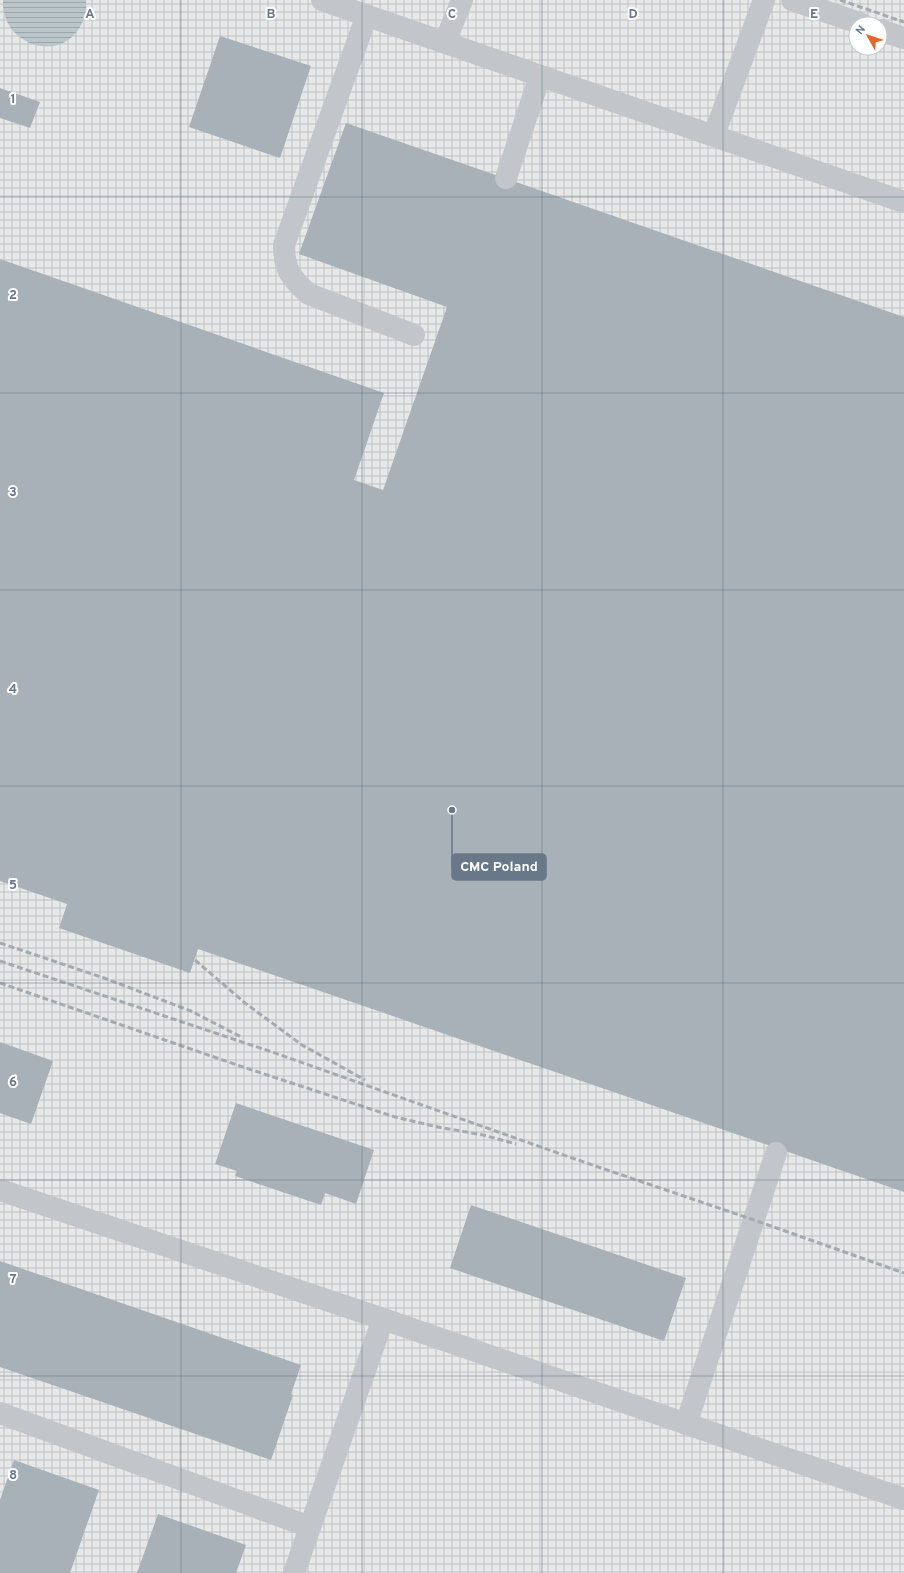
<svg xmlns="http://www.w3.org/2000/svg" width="904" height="1573" font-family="Overpass,sans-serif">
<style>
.industrial{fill:url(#industrial-grid);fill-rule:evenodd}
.water{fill:url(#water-rules)}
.building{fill:#a9b1b8}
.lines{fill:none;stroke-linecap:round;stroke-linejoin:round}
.minor{stroke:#c2c6cb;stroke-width:22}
.rail{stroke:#a3aab0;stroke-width:3;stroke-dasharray:6 3;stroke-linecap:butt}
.grid{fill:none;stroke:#687888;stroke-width:1;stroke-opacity:0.55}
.grid-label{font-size:13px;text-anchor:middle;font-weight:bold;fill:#687888;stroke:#fff;stroke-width:4;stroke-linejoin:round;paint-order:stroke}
.leader{fill:none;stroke:#687888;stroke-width:1.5}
.callout-dot{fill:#687888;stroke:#fff;stroke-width:1.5}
.callout{fill:#687888;stroke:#687888;stroke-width:1.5}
.callout-label{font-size:14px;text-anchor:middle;font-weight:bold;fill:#fff}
</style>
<defs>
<pattern id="industrial-grid" width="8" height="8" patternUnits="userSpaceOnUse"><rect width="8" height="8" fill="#e7e8e8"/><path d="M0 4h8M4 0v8" fill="none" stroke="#bfc1c2"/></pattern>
<pattern id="water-rules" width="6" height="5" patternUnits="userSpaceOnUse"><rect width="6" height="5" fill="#bbc6cb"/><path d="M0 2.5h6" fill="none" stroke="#9ca6ab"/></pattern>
</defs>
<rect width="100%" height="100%" fill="#f9f9f7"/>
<path class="industrial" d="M0,0h904v1573h-904zM856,24h24v24h-24z"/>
<path class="water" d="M3,0h83c1,10 -1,19 -6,27 -22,38 -80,16 -77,-27z"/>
<g class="building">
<polygon points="220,36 311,66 280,158 189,127"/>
<polygon points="0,88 40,102 30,128 0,118"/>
<polygon points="346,123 904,317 904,1192 198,949 190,973 59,928 67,904 0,881 0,259 384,393 354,480 383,490 447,307 299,254"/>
<polygon points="0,1042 53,1061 31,1124 0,1113"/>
<polygon points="236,1103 374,1150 356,1204 325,1193 321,1205 235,1176 237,1171 215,1164"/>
<polygon points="471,1205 686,1278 664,1341 450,1268"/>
<polygon points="0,1261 301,1365 291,1394 293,1395 271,1460 0,1367"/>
<polygon points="14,1460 99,1490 70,1573 0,1573 0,1500"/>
<polygon points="158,1514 246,1545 236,1573 137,1573"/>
</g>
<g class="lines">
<g class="minor">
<polyline points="322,0 904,202"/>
<polyline points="792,0 862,24"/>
<path d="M367,15l-83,230c0,24 7,34 25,49l105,41"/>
<polyline points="880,30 904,38"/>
<polyline points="445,42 462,0"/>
<polyline points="714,135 764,0"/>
<polyline points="506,178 540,76"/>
<polyline points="0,1190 383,1319 904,1499"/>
<polyline points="0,1413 310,1527"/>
<polyline points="686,1424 776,1153"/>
<polyline points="294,1573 383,1319"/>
</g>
<g class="rail">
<polyline points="840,0 904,22"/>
<polyline points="0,943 104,978 191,1011 243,1038"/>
<polyline points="195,960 245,1003 302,1045 365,1080"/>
<polyline points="0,961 272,1052 572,1158 754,1220 904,1273"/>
<polyline points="0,983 240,1066 395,1117 438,1127 483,1135 516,1144"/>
</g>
</g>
<path class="grid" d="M181,0v1573M362,0v1573M542,0v1573M723,0v1573M0,197h904M0,393h904M0,590h904M0,786h904M0,983h904M0,1180h904M0,1376h904"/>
<g class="grid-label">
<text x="90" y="18">A</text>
<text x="271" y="18">B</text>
<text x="452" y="18">C</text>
<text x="633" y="18">D</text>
<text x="814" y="18">E</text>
<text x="13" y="103">1</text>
<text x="13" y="299">2</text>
<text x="13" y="496">3</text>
<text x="13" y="693">4</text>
<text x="13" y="889">5</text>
<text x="13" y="1086">6</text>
<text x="13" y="1283">7</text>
<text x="13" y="1479">8</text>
</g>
<path class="leader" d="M452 810L452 867"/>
<circle class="callout-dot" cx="452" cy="810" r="4"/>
<rect class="callout" x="452" y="854" width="94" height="26" rx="4"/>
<g class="callout-label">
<text x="499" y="871">CMC Poland</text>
</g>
<g transform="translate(868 36) rotate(309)"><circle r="19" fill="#ffffff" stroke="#c3c9cf"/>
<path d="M0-3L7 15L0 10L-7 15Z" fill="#e4662d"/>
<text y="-6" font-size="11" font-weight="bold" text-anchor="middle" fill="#687888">N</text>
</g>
</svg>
